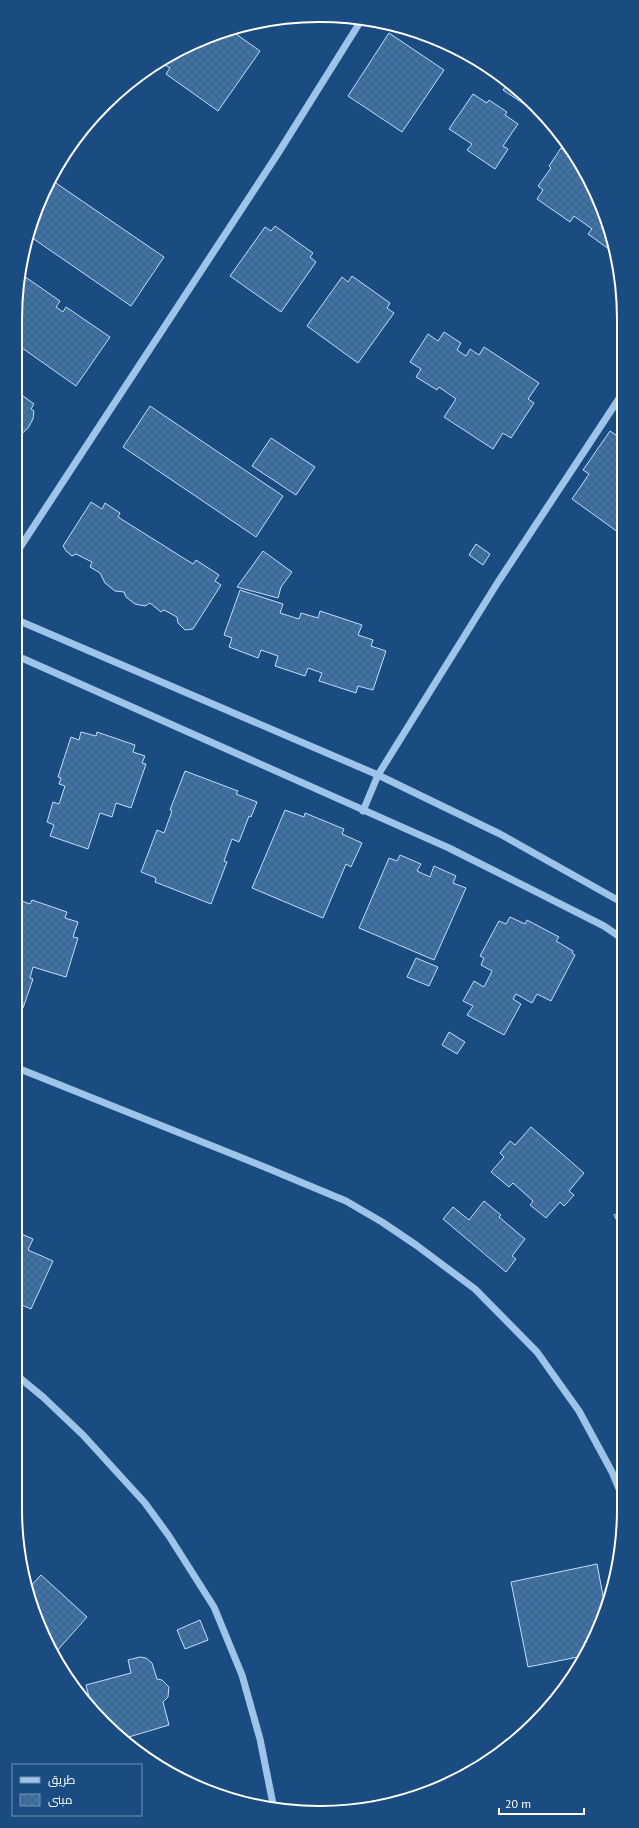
<svg xmlns="http://www.w3.org/2000/svg" width="639" height="1828" font-family="'PT Sans',Cairo,sans-serif">
<style>
.building{fill:url(#building-cross-hatch);stroke:#c3ddf8}
.lines{fill:none;stroke-linecap:round;stroke-linejoin:round}
.minor{stroke:#9ec4ea;stroke-width:7}
.rim{fill:none;stroke:#fff;stroke-width:2}
</style>
<defs>
<pattern id="building-cross-hatch" width="8" height="8" patternUnits="userSpaceOnUse"><rect width="8" height="8" fill="#3e73aa"/><path d="M0 0l8 8M0 8l8-8" fill="none" stroke="#465e76"/></pattern>
</defs>
<rect width="100%" height="100%" fill="#1a4b81"/>
<g class="building">
<polygon points="229,29 260,51 218,111 166,74 170,68 165,65 174,53 221,31"/>
<polygon points="389,33 444,70 402,132 348,96"/>
<polygon points="507,85 544,115 542,116 503,90"/>
<polygon points="473,94 487,103 489,100 507,112 505,115 518,124 503,146 508,149 495,169 467,150 472,144 449,129"/>
<polygon points="566,146 593,185 613,252 588,234 592,229 574,216 570,222 537,199 543,190 538,186 551,168 549,166 561,148 564,150"/>
<polygon points="50,179 164,257 131,306 28,235"/>
<polygon points="275,226 313,253 310,257 316,262 281,312 230,276 265,227 271,231"/>
<polygon points="21,274 60,301 56,307 63,312 66,307 110,337 76,386 15,343 15,320"/>
<polygon points="352,276 390,303 387,308 394,313 358,363 307,326 342,277 348,282"/>
<polygon points="444,332 461,343 457,350 466,356 470,349 479,355 484,347 539,383 528,399 534,403 511,438 503,433 493,449 444,417 456,399 439,387 437,390 416,377 421,369 410,362 428,334 438,341"/>
<polygon points="15,390 34,404 31,409 34,411 33,419 28,428 15,440"/>
<polygon points="150,406 283,496 256,537 123,447"/>
<polygon points="610,431 622,439 622,535 572,499 589,474 583,470"/>
<polygon points="271,438 315,467 296,495 252,466"/>
<polygon points="91,502 102,509 105,503 120,513 118,517 193,564 196,560 219,575 215,581 221,585 193,629 185,630 178,623 177,617 164,610 161,612 150,603 145,606 135,604 126,597 124,592 115,591 105,583 100,573 90,567 92,562 76,554 72,556 66,551 63,546"/>
<polygon points="476,544 490,554 483,565 469,555"/>
<polygon points="263,551 292,572 281,587 278,598 237,587"/>
<polygon points="240,590 283,604 280,613 299,619 301,613 318,618 320,611 362,625 358,635 373,640 371,646 386,651 373,690 358,686 356,693 319,681 322,673 308,668 305,676 275,666 278,656 261,650 258,658 229,647 232,638 224,635"/>
<polygon points="81,732 96,736 97,732 135,745 133,752 145,756 142,763 146,764 131,808 116,803 112,817 100,813 88,849 50,836 54,825 47,822 53,802 59,804 65,786 59,784 61,778 58,777 71,737 79,740"/>
<polygon points="185,771 238,791 236,794 257,802 251,817 249,816 239,842 232,839 224,861 227,862 211,904 155,882 156,878 141,872 157,830 164,833 172,811 170,810"/>
<polygon points="285,810 304,817 305,813 344,829 342,834 362,843 351,867 346,864 323,918 252,888"/>
<polygon points="400,855 421,864 417,871 430,877 434,866 456,876 453,883 466,888 434,960 359,928 389,858 397,861"/>
<polygon points="16,899 30,904 32,900 67,912 65,918 78,922 73,937 78,938 66,977 33,967 30,978 33,979 23,1008 15,1006"/>
<polygon points="510,917 525,924 527,920 559,937 556,941 573,951 572,953 575,955 551,1001 537,994 532,1003 516,994 513,999 521,1004 504,1035 467,1015 473,1006 463,1001 474,981 484,987 492,971 481,965 484,958 480,956 499,921 506,924"/>
<polygon points="416,958 438,967 429,986 407,977"/>
<polygon points="449,1032 465,1042 457,1054 442,1045"/>
<polygon points="531,1127 584,1173 569,1191 574,1195 564,1206 560,1202 546,1218 530,1205 533,1201 513,1183 509,1187 491,1172 504,1157 500,1153 510,1141 515,1145"/>
<polygon points="484,1201 501,1215 499,1217 525,1239 512,1256 516,1259 506,1272 443,1219 453,1207 469,1220"/>
<polygon points="623,1211 623,1230 622,1230 614,1215"/>
<polygon points="15,1231 33,1239 28,1250 53,1261 31,1309 15,1302"/>
<polygon points="597,1564 605,1606 583,1656 528,1667 511,1582"/>
<polygon points="41,1575 87,1617 55,1653 38,1625 27,1590"/>
<polygon points="200,1620 208,1640 185,1649 177,1630"/>
<polygon points="140,1657 146,1658 152,1663 157,1679 162,1680 169,1687 168,1697 163,1702 169,1725 122,1739 91,1709 86,1702 90,1701 86,1685 131,1673 128,1660"/>
</g>
<g class="lines">
<g class="minor">
<polyline points="15,555 277,155 362,19"/>
<polyline points="15,619 378,775 500,834 623,903"/>
<polyline points="15,655 449,848 604,926 623,939"/>
<polyline points="363,811 378,775 498,582 622,394"/>
<polyline points="15,1067 267,1168 346,1201 382,1222 416,1245 475,1289 537,1352 579,1411 612,1472 624,1501"/>
<polyline points="15,1374 43,1397 83,1435 145,1503 169,1536 214,1607 242,1675 260,1739 274,1809"/>
</g>
</g>
<path d="M0 0H639V1828H0ZM319 22H320A297 297 0 0 1 617 319V1509A297 297 0 0 1 320 1806H319A297 297 0 0 1 22 1509V319A297 297 0 0 1 319 22Z" fill="#1a4b81" fill-rule="evenodd"/>
<path class="rim" d="M319 22H320A297 297 0 0 1 617 319V1509A297 297 0 0 1 320 1806H319A297 297 0 0 1 22 1509V319A297 297 0 0 1 319 22Z"/>
<rect x="12" y="1764" width="130" height="52" fill="#1a4b81" stroke="#7693b3"/>
<rect x="20" y="1777" width="20" height="6" fill="#9ec4ea" stroke="#7693b3"/>
<text x="48" y="1784" font-size="12" fill="#ffffff">طريق</text>
<rect x="20" y="1794" width="20" height="12" fill="url(#building-cross-hatch)" stroke="#7693b3"/>
<text x="48" y="1804" font-size="12" fill="#ffffff">مبنى</text>
<path d="M499 1808v6h85v-6" fill="none" stroke="#ffffff" stroke-width="2"/>
<text x="505" y="1808" font-size="12" fill="#ffffff" stroke="#1a4b81" stroke-width="3" paint-order="stroke">20 m</text>
</svg>
